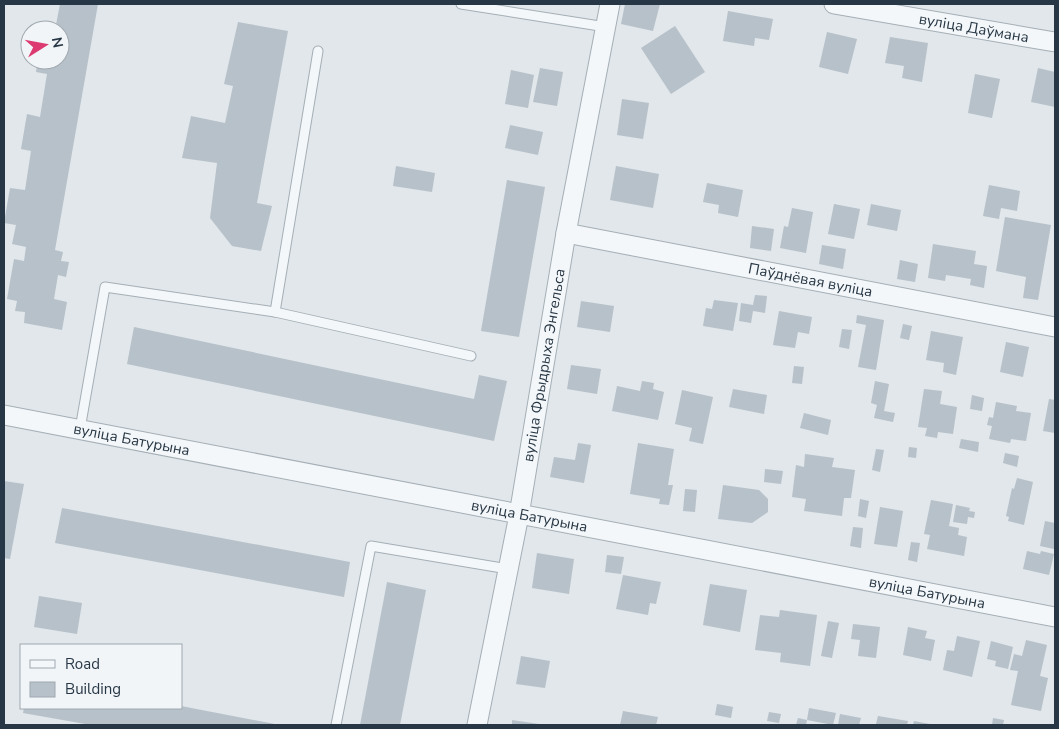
<svg xmlns="http://www.w3.org/2000/svg" width="1059" height="729" font-family="'Nunito Sans',sans-serif">
<style>
.building{fill:#b7c1c9}
.lines{fill:none;stroke-linecap:round;stroke-linejoin:round}
.lane-casing{stroke:#a5afb6;stroke-width:11}
.street-casing{stroke:#a5afb6;stroke-width:21}
.lane{stroke:#f4f7f9;stroke-width:9}
.street{stroke:#f4f7f9;stroke-width:19}
.labels{text-anchor:middle;dominant-baseline:central;stroke-width:5;stroke-linejoin:round;paint-order:stroke}
.street-label{font-size:15px;fill:#273745;stroke:#f1f5f8}
</style>
<rect width="100%" height="100%" fill="#e1e7eb"/>
<g class="building">
<polygon points="60,4 98,4 55,250 63,252 61,261 69,262 66,277 58,275 54,299 67,302 62,330 24,323 25,312 15,311 17,301 7,299 14,259 24,261 26,247 12,244 16,225 4,223 10,188 25,190 31,151 21,149 27,114 40,117 47,74 36,72 38,60 60,60 60,30 55,30"/>
<polygon points="625,4 660,4 653,31 621,24"/>
<polygon points="728,11 773,19 769,40 755,38 754,46 723,41"/>
<polygon points="238,22 288,31 257,203 272,206 261,251 232,246 210,218 217,163 182,158 191,116 225,123 233,86 224,84"/>
<polygon points="675,26 705,72 671,94 641,48"/>
<polygon points="827,32 857,39 848,74 819,67"/>
<polygon points="890,37 928,43 922,82 902,78 904,66 885,63"/>
<polygon points="540,68 563,72 557,106 533,102"/>
<polygon points="1038,68 1055,72 1055,107 1031,102"/>
<polygon points="511,70 534,75 528,108 505,104"/>
<polygon points="975,74 1000,79 992,118 968,113"/>
<polygon points="622,99 649,103 643,139 617,135"/>
<polygon points="510,125 543,132 538,155 505,148"/>
<polygon points="396,166 435,173 432,192 393,186"/>
<polygon points="616,166 659,174 653,208 610,200"/>
<polygon points="507,180 545,187 519,337 481,331"/>
<polygon points="707,183 743,190 738,217 718,213 719,205 703,202"/>
<polygon points="989,185 1020,191 1017,211 1001,208 999,219 983,216"/>
<polygon points="834,204 860,209 854,239 828,234"/>
<polygon points="871,204 901,210 897,231 867,225"/>
<polygon points="792,208 813,212 806,253 780,248 784,226 788,227"/>
<polygon points="1005,217 1051,225 1038,300 1023,298 1026,277 996,271"/>
<polygon points="752,226 774,229 771,251 750,248"/>
<polygon points="933,244 976,251 974,264 987,266 984,288 970,285 971,279 946,275 945,281 928,278"/>
<polygon points="822,245 846,249 843,269 819,264"/>
<polygon points="900,260 918,264 915,282 897,279"/>
<polygon points="755,295 767,296 765,313 753,311 751,323 739,321 741,303 753,305"/>
<polygon points="714,300 738,303 733,331 703,326 706,308 712,309"/>
<polygon points="581,301 614,306 610,332 577,327"/>
<polygon points="779,311 812,317 809,334 798,332 795,348 773,345"/>
<polygon points="857,315 884,320 876,370 858,367 866,325 856,323"/>
<polygon points="903,324 912,326 909,340 900,338"/>
<polygon points="134,327 474,399 479,375 507,381 494,441 127,364"/>
<polygon points="842,329 852,330 849,349 839,347"/>
<polygon points="931,331 963,337 956,375 943,372 944,363 926,360"/>
<polygon points="1006,342 1029,347 1023,377 1000,372"/>
<polygon points="571,365 601,369 597,394 567,389"/>
<polygon points="794,366 804,367 802,384 792,383"/>
<polygon points="642,381 654,383 653,389 664,392 658,420 612,411 617,386 640,391"/>
<polygon points="875,381 889,384 884,411 895,413 893,422 874,418 877,405 871,403"/>
<polygon points="733,389 767,395 764,414 729,407"/>
<polygon points="924,389 942,391 940,404 957,407 953,434 938,432 937,438 925,436 927,428 918,427"/>
<polygon points="682,390 713,397 703,444 689,441 692,428 675,424"/>
<polygon points="972,395 984,398 982,411 970,409"/>
<polygon points="1049,399 1055,400 1055,433 1043,431"/>
<polygon points="996,402 1017,406 1016,411 1031,413 1026,441 1011,439 1010,443 989,439 992,426 987,425 989,417 993,418"/>
<polygon points="804,413 831,420 828,435 800,428"/>
<polygon points="961,439 979,442 978,452 959,448"/>
<polygon points="578,443 591,445 584,483 550,477 554,457 575,460"/>
<polygon points="638,443 674,449 668,485 673,485 669,505 659,504 660,499 630,494"/>
<polygon points="909,447 917,448 916,458 908,457"/>
<polygon points="876,449 884,450 880,472 872,470"/>
<polygon points="1005,453 1019,456 1017,467 1003,463"/>
<polygon points="805,454 834,458 832,467 855,470 851,498 844,498 842,516 804,511 806,499 792,497 796,465 804,467"/>
<polygon points="765,469 783,471 781,484 764,482"/>
<polygon points="1017,478 1033,482 1024,525 1008,521 1009,517 1006,516 1012,488 1014,489"/>
<polygon points="4,481 24,484 10,559 4,558"/>
<polygon points="723,485 759,490 768,499 768,512 752,523 718,519"/>
<polygon points="685,489 697,490 695,512 683,511"/>
<polygon points="860,499 869,501 866,518 858,516"/>
<polygon points="931,500 953,504 949,526 959,528 958,535 967,537 964,556 927,549 930,535 924,534"/>
<polygon points="956,505 970,508 969,511 975,512 974,518 968,517 967,524 953,522"/>
<polygon points="880,507 903,511 897,547 874,544"/>
<polygon points="62,508 350,562 344,597 55,543"/>
<polygon points="1045,521 1055,523 1054,549 1040,546"/>
<polygon points="853,527 863,528 861,548 850,546"/>
<polygon points="911,542 920,543 917,562 908,560"/>
<polygon points="1027,551 1040,554 1041,551 1054,554 1049,575 1023,569"/>
<polygon points="537,553 574,559 569,594 532,588"/>
<polygon points="607,555 624,557 621,574 605,572"/>
<polygon points="623,575 661,582 656,604 650,603 648,615 616,609"/>
<polygon points="387,582 426,590 400,725 360,725"/>
<polygon points="710,584 747,590 740,632 703,625"/>
<polygon points="39,596 82,603 77,634 34,627"/>
<polygon points="780,610 817,615 810,666 780,662 781,653 755,650 760,615 779,617"/>
<polygon points="828,621 839,623 832,658 821,656"/>
<polygon points="853,624 880,627 876,658 858,656 860,640 851,639"/>
<polygon points="908,627 927,631 925,638 935,640 931,661 903,655"/>
<polygon points="957,636 980,641 972,677 943,670 947,650 954,651"/>
<polygon points="1026,640 1047,645 1040,676 1048,678 1041,711 1011,705 1018,671 1010,670 1014,654 1022,656"/>
<polygon points="991,641 1013,647 1008,669 995,666 996,661 987,659"/>
<polygon points="521,656 550,661 545,688 516,684"/>
<polygon points="717,704 733,707 731,718 715,715"/>
<polygon points="181,706 280,725 91,725 23,713 24,708 181,708"/>
<polygon points="809,708 836,713 833,725 807,720"/>
<polygon points="623,711 658,717 656,725 620,725"/>
<polygon points="769,712 781,714 779,723 767,721"/>
<polygon points="840,714 861,718 859,725 838,725"/>
<polygon points="878,716 908,721 907,725 876,724"/>
<polygon points="798,718 807,720 806,725 796,725"/>
<polygon points="993,718 1004,720 1003,725 992,725"/>
<polygon points="512,720 539,724 538,725 512,725"/>
<polygon points="914,721 930,724 930,725 913,725"/>
</g>
<g class="lines">
<g class="lane-casing">
<g id="lane">
<polyline points="461,4 606,27"/>
<polyline points="275,312 318,51"/>
<polyline points="80,429 105,287 275,312 471,356"/>
<polyline points="336,725 371,546 508,569"/>
</g>
</g>
<g class="street-casing">
<g id="street">
<path id="s1" d="M834,4l221,38"/>
<path id="s2" d="M566,233l489,94"/>
<path id="s3" d="M4,415l1051,202"/>
<path id="s4" d="M477,725l42,-210 47,-282 44,-229"/>
</g>
</g>
<use href="#lane" class="lane"/>
<use href="#street" class="street"/>
</g>
<g class="labels">
<g class="street-label">
<text stroke="none"><textPath href="#s1" startOffset="142">вуліца Даўмана</textPath></text>
<text stroke="none"><textPath href="#s2" startOffset="249">Паўднёвая вуліца</textPath></text>
<text stroke="none"><textPath href="#s4" startOffset="366">вуліца Фрыдрыха Энгельса</textPath></text>
<text stroke="none"><textPath href="#s3" startOffset="130">вуліца Батурына</textPath></text>
<text stroke="none"><textPath href="#s3" startOffset="535">вуліца Батурына</textPath></text>
<text stroke="none"><textPath href="#s3" startOffset="940">вуліца Батурына</textPath></text>
</g>
</g>
<rect width="1059" height="729" fill="none" stroke="#273745" stroke-width="10"/>
<rect x="20" y="644" width="162" height="65" fill="#f1f5f8" stroke="#a0a9b0"/>
<rect x="30" y="660" width="25" height="8" fill="#f4f7f9" stroke="#a0a9b0"/>
<text x="65" y="669" font-size="15" fill="#273745">Road</text>
<rect x="30" y="682" width="25" height="15" fill="#b7c1c9" stroke="#a0a9b0"/>
<text x="65" y="694" font-size="15" fill="#273745">Building</text>
<g transform="translate(45 45) rotate(79)"><circle r="24" fill="#f1f5f8" stroke="#a0a9b0"/>
<path d="M0-4L9 19L0 12L-9 19Z" fill="#dc3a70"/>
<text y="-8" font-size="14" font-weight="bold" text-anchor="middle" fill="#273745">N</text>
</g>
</svg>
